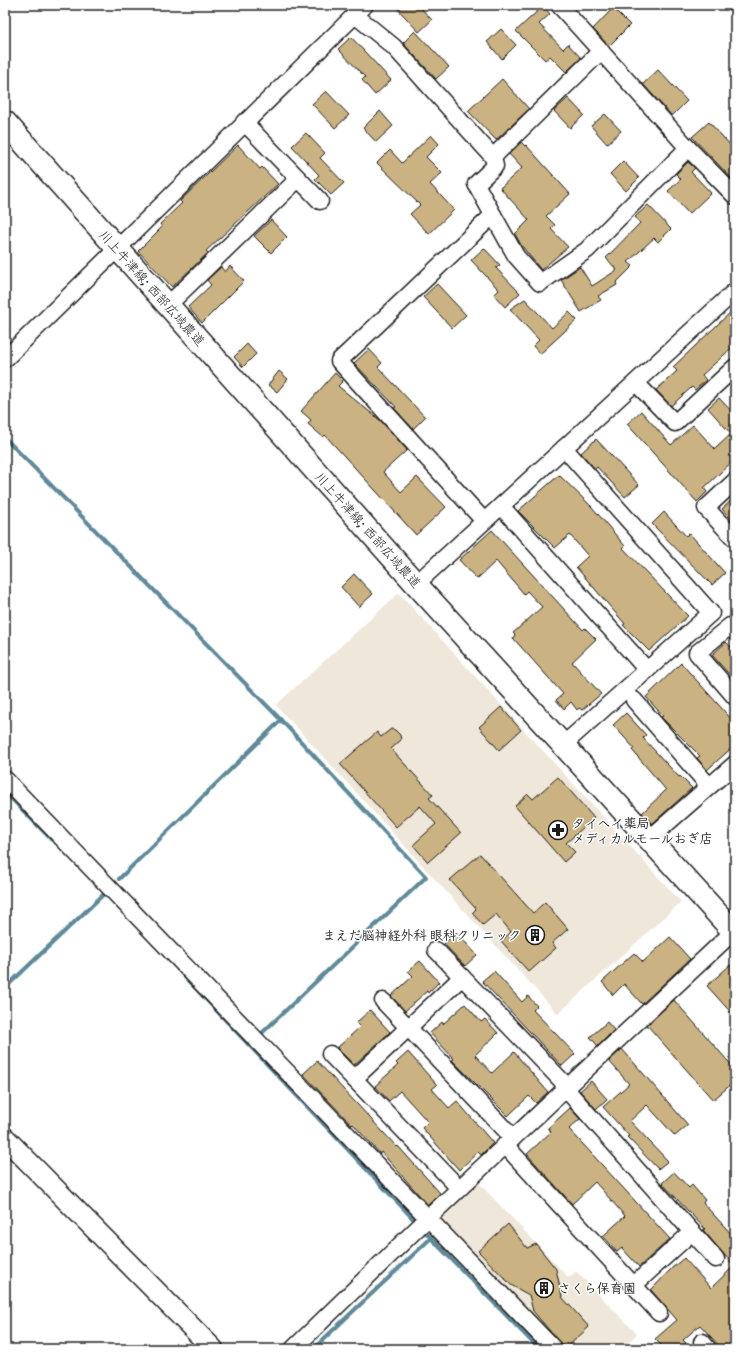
<svg xmlns="http://www.w3.org/2000/svg" width="740" height="1354" font-family="Sriracha,'Klee One',sans-serif">
<style>
.built{fill:#efe8da}
.lines{fill:none;stroke-linecap:round;stroke-linejoin:round}
.stream{stroke:#5f8999;stroke-width:4}
.building{fill:#cab282;stroke:#1c1c1c}
.minor-casing{stroke:#1c1c1c;stroke-width:19}
.tertiary-casing{stroke:#1c1c1c;stroke-width:23}
.secondary-casing{stroke:#1c1c1c;stroke-width:25}
.minor{stroke:#fff;stroke-width:16}
.tertiary{stroke:#fff;stroke-width:20}
.secondary{stroke:#fff;stroke-width:22}
.labels{text-anchor:middle;dominant-baseline:central;stroke-width:3;stroke-linejoin:round;paint-order:stroke}
.street-label{font-size:13px;fill:#1c1c1c;stroke:#fff}
.poi-label{font-size:13px;font-weight:bold;fill:#1c1c1c;stroke:#fff;text-anchor:start}
</style>
<rect width="100%" height="100%" fill="#fff"/>
<filter id="ink" filterUnits="userSpaceOnUse"><feTurbulence type="fractalNoise" baseFrequency=".025" numOctaves="2"/><feDisplacementMap in="SourceGraphic" scale="8" xChannelSelector="R" yChannelSelector="G"/><feConvolveMatrix kernelMatrix="1 2 1 2 8 2 1 2 1" color-interpolation-filters="sRGB"/></filter>
<g filter="url(#ink)">
<g class="built">
<polygon points="399,593 681,902 558,1014 276,705"/>
<polygon points="478,1182 569,1278 576,1271 637,1334 621,1349 566,1349 440,1218"/>
</g>
<g class="lines">
<g class="stream">
<polyline points="5,438 281,720 426,877 262,1033"/>
<polyline points="5,792 52,840"/>
<polyline points="119,879 281,720"/>
<polyline points="181,973 418,1224"/>
<polyline points="5,988 105,893"/>
<polyline points="422,1229 539,1349"/>
<polyline points="313,1349 431,1238"/>
</g>
</g>
<g class="building">
<polygon points="394,5 418,5 432,20 419,32"/>
<polygon points="543,6 550,14 539,24 563,49 568,44 581,58 566,72 550,56 545,60 516,31"/>
<polygon points="613,8 630,25 609,46 593,29"/>
<polygon points="501,29 516,45 502,59 487,42"/>
<polygon points="415,31 449,67 436,79 403,43"/>
<polygon points="351,37 391,80 375,95 362,80 365,77 338,49"/>
<polygon points="658,70 687,101 672,116 643,84"/>
<polygon points="502,79 529,109 496,140 468,111"/>
<polygon points="326,91 349,115 335,128 312,104"/>
<polygon points="568,98 584,115 570,128 554,111"/>
<polygon points="380,111 393,126 376,142 363,128"/>
<polygon points="605,114 621,131 607,144 591,126"/>
<polygon points="709,122 735,150 735,182 692,137"/>
<polygon points="306,133 325,153 320,158 344,183 331,195 315,179 319,175 292,146"/>
<polygon points="431,135 439,144 426,157 442,173 430,184 454,210 429,234 410,214 420,205 377,163 390,150 402,163"/>
<polygon points="521,142 525,146 526,145 570,194 546,216 555,225 551,229 568,247 541,270 521,245 515,234 529,220 500,188 522,168 509,154"/>
<polygon points="238,145 260,169 262,167 278,184 206,251 208,253 172,287 138,251 162,227 160,224 182,203 180,201"/>
<polygon points="623,161 639,178 626,191 610,174"/>
<polygon points="688,162 695,168 691,172 711,193 689,214 668,191 681,179 676,174"/>
<polygon points="648,205 671,229 658,242 654,238 628,262 633,266 616,283 617,285 598,296 601,300 581,312 561,280 580,267 592,286 617,270 606,258 640,223 635,217"/>
<polygon points="271,220 287,237 271,253 254,236"/>
<polygon points="484,248 500,265 496,268 520,293 505,307 494,295 499,290 471,260"/>
<polygon points="230,266 244,281 202,323 188,307 211,285 207,280 221,267 225,272"/>
<polygon points="437,284 466,315 452,328 423,297"/>
<polygon points="525,299 552,328 569,312 577,320 540,354 533,346 539,340 510,309"/>
<polygon points="735,308 735,345 702,375 706,380 695,390 692,387 671,406 656,390 677,371 673,367"/>
<polygon points="247,344 256,354 243,367 234,357"/>
<polygon points="369,349 382,363 378,367 425,417 413,429 394,408 396,407 354,363"/>
<polygon points="279,371 288,379 277,392 268,385"/>
<polygon points="335,373 343,381 338,386 381,421 407,450 383,472 401,492 417,477 446,507 416,535 325,435 323,437 308,424 311,420 301,411"/>
<polygon points="719,398 735,415 735,459 704,488 707,492 697,502 627,424 641,411 671,445 693,425 715,449 731,434 708,408"/>
<polygon points="596,439 639,485 625,497 597,467 595,469 581,453"/>
<polygon points="559,475 592,507 625,546 623,548 688,616 649,651 623,625 625,624 576,567 588,556 570,535 555,548 518,511"/>
<polygon points="735,497 735,524 722,509"/>
<polygon points="664,512 686,536 689,533 725,573 712,585 652,524"/>
<polygon points="492,530 583,630 585,628 596,639 572,662 601,694 582,710 579,708 577,710 571,702 564,709 556,700 563,694 513,638 515,635 513,633 542,607 527,591 524,594 496,561 477,579 459,560"/>
<polygon points="354,574 373,594 359,607 341,587"/>
<polygon points="726,642 735,651 735,681 712,655"/>
<polygon points="681,663 735,723 735,745 707,770 697,758 700,756 661,717 663,716 646,697"/>
<polygon points="501,707 521,730 499,750 479,727"/>
<polygon points="626,713 646,735 643,738 679,777 680,776 692,788 652,824 642,813 666,790 632,750 634,748 613,725"/>
<polygon points="391,729 395,730 400,735 401,740 391,749 433,795 429,798 461,833 428,862 413,845 436,824 420,806 396,827 340,764 377,732 381,737"/>
<polygon points="558,777 594,818 566,843 575,852 564,862 515,806 528,794 533,799"/>
<polygon points="480,854 533,913 545,902 568,929 552,943 556,948 529,972 501,941 511,932 496,914 483,925 472,913 476,909 450,880"/>
<polygon points="456,932 477,955 465,966 444,944"/>
<polygon points="670,937 690,959 642,1004 624,984 613,995 602,982 634,953 643,962"/>
<polygon points="420,961 439,982 428,993 427,991 405,1011 391,996 413,976 408,971"/>
<polygon points="730,965 735,971 735,1017 707,986"/>
<polygon points="494,971 522,1002 528,996 537,1006 533,1010 575,1054 562,1066 482,981"/>
<polygon points="674,1000 735,1069 735,1081 713,1100 647,1025"/>
<polygon points="465,1004 481,1022 485,1019 498,1033 475,1055 492,1073 514,1052 548,1092 536,1103 529,1096 508,1116 452,1060 454,1059 430,1033 442,1022 443,1024"/>
<polygon points="370,1010 390,1032 354,1065 337,1048 360,1027 356,1023"/>
<polygon points="607,1022 614,1030 598,1046 590,1037"/>
<polygon points="622,1049 688,1125 675,1136 647,1105 630,1121 668,1161 658,1169 627,1137 629,1136 603,1107 629,1084 609,1061"/>
<polygon points="408,1052 437,1085 432,1089 449,1108 457,1101 493,1143 481,1155 478,1152 459,1170 422,1128 428,1122 400,1091 389,1101 375,1086 398,1065 396,1063"/>
<polygon points="317,1061 397,1147 398,1146 440,1193 428,1205 381,1152 380,1154 353,1124 352,1125 303,1074"/>
<polygon points="591,1081 607,1099 596,1109 580,1091"/>
<polygon points="570,1108 580,1119 569,1129 670,1239 639,1267 622,1248 617,1252 603,1236 625,1216 595,1182 572,1204 527,1154 551,1132 548,1128"/>
<polygon points="674,1172 689,1188 692,1185 705,1200 703,1203 735,1238 735,1345 730,1349 722,1349 700,1325 683,1340 686,1343 680,1349 665,1349 655,1339 677,1320 651,1290 672,1268 684,1258 711,1288 734,1266 703,1230 705,1229 662,1183"/>
<polygon points="508,1224 527,1248 536,1244 556,1269 562,1297 589,1327 565,1349 533,1311 529,1295 511,1285 478,1251"/>
</g>
<g class="lines">
<g class="minor-casing">
<g id="minor">
<polyline points="559,5 688,148 735,196"/>
<polyline points="355,15 394,47 493,157"/>
<polyline points="244,122 320,201"/>
<polyline points="493,215 516,256 540,283 587,250 688,148"/>
<polyline points="168,305 298,179"/>
<polyline points="5,359 365,5"/>
<polyline points="636,383 675,423 735,367"/>
<polyline points="735,481 706,508 735,539"/>
<polyline points="501,506 647,670"/>
<polyline points="484,521 339,361 493,215 476,184 495,166 493,157 601,51"/>
<polyline points="416,584 735,291"/>
<polyline points="735,632 730,626 697,653 735,697"/>
<polyline points="634,700 709,786"/>
<polyline points="563,745 711,613 564,448"/>
<polyline points="5,779 554,1349"/>
<polyline points="649,839 735,764"/>
<polyline points="436,950 562,1081 565,1088 716,1259"/>
<polyline points="383,1001 513,1138"/>
<polyline points="330,1054 459,1188"/>
<polyline points="354,1079 462,977"/>
<polyline points="505,1145 659,1313"/>
<polyline points="634,1285 692,1232"/>
<polyline points="702,1342 708,1349"/>
<polyline points="293,1349 429,1217 735,930"/>
</g>
</g>
<g class="tertiary-casing">
<polyline id="tertiary" points="5,1138 213,1349"/>
</g>
<g class="secondary-casing">
<polyline id="secondary" points="5,122 416,584 735,933"/>
</g>
<use href="#minor" class="minor"/>
<use href="#tertiary" class="tertiary"/>
<use href="#secondary" class="secondary"/>
</g>
</g>
<defs>
<g id="pharmacy-ring" transform="scale(1)"><circle r="9.5" fill="#fff" stroke="#1c1c1c" stroke-width="1.5"/><path d="M-2-6h4v4h4v4h-4v4h-4v-4h-4v-4h4Z" fill="#1c1c1c"/></g>
<g id="building-ring" transform="scale(1)"><circle r="9.5" fill="#fff" stroke="#1c1c1c" stroke-width="1.5"/><path d="M-4-6H4V6H1V3H-1V6H-4ZM-2.5-4.3h1.7v1.8h-1.7ZM.8-4.3h1.7v1.8H.8ZM-2.5-1h1.7V.8h-1.7ZM.8-1h1.7V.8H.8Z" fill="#1c1c1c"/></g>
</defs>
<g fill-rule="evenodd">
<use href="#pharmacy-ring" x="558" y="830"/>
<use href="#building-ring" x="535" y="935"/>
<use href="#building-ring" x="544" y="1288"/>
</g>
<g class="labels">
<g class="street-label">
<text transform="translate(152 288) rotate(48)">川上牛津線; 西部広域農道</text>
<text transform="translate(368 530) rotate(48)">川上牛津線; 西部広域農道</text>
</g>
<g class="poi-label">
<text x="572" y="823">タイヘイ薬局<tspan x="572" dy="15">メディカルモールおぎ店</tspan></text>
<text x="521" y="935" text-anchor="end">まえだ脳神経外科 眼科クリニック</text>
<text x="558" y="1288">さくら保育園</text>
</g>
</g>
<rect width="740" height="1354" fill="none" stroke="#fff" stroke-width="20"/>
<rect x="10" y="10" width="720" height="1334" fill="none" stroke="#1c1c1c" stroke-width="1.5" filter="url(#ink)"/>
</svg>
